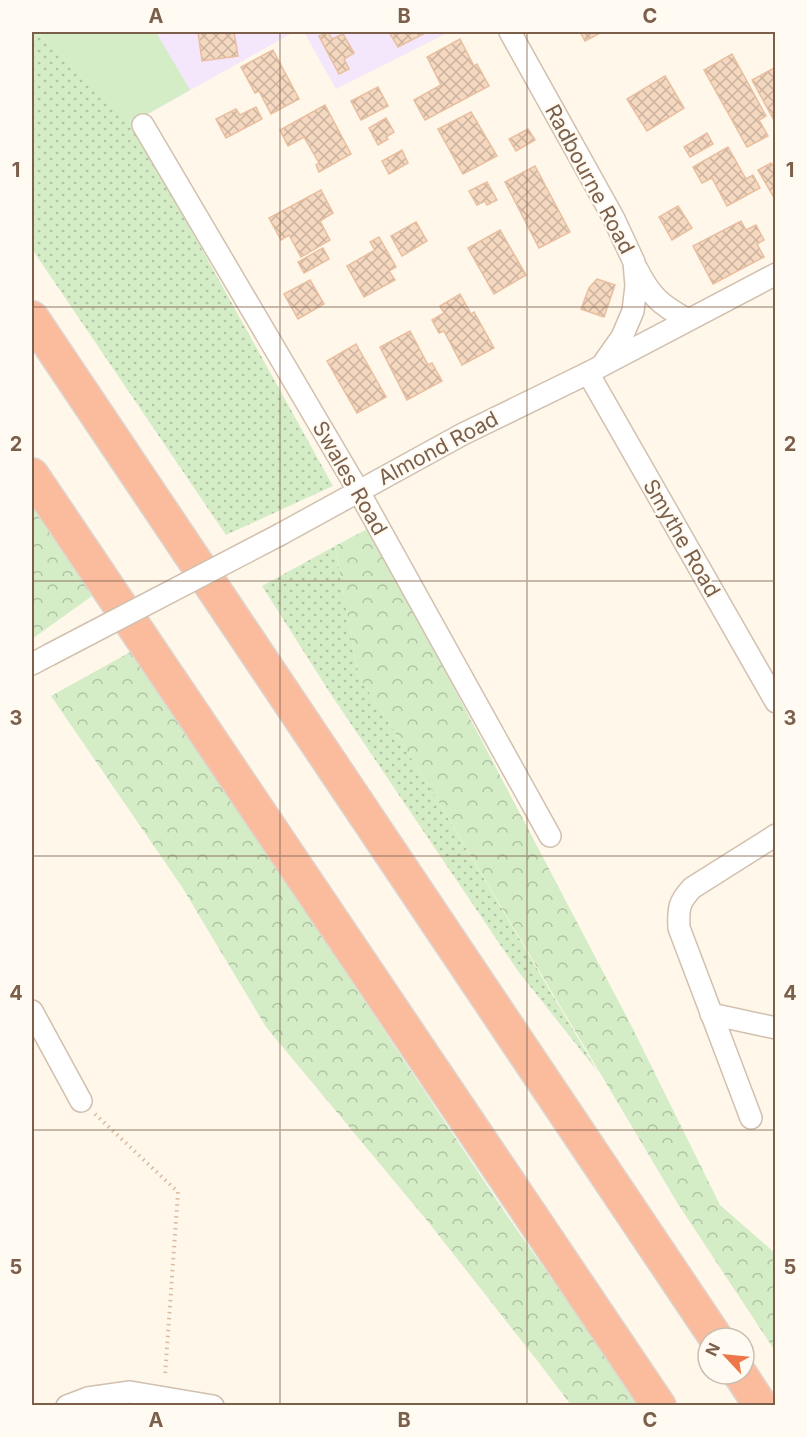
<svg xmlns="http://www.w3.org/2000/svg" width="807" height="1437" font-family="Inter,sans-serif">
<style>
.education{fill:#f4e6fb}
.grass{fill:url(#grass-dots)}
.forest{fill:url(#forest-crowns)}
.garden{fill:#d4edc7}
.building{fill:url(#building-cross-hatch);stroke:#e9bf9f;stroke-width:1.5}
.lines{fill:none;stroke-linecap:round;stroke-linejoin:round}
.street-casing{stroke:#d2c0ae;stroke-width:24}
.highway-casing{stroke:#ddd5d0;stroke-width:36}
.path{stroke:#dbbba2;stroke-width:4;stroke-dasharray:1.5 4.5;stroke-linecap:butt}
.street{stroke:#fff;stroke-width:21}
.highway{stroke:#fbbc9e;stroke-width:33}
.street-bridge-casing{stroke:#d2c0ae;stroke-width:24;stroke-linecap:butt}
.street-bridge{stroke:#fff;stroke-width:21}
.grid{fill:none;stroke:#7b5f4b;stroke-width:1.5;stroke-opacity:0.55}
.labels{text-anchor:middle;dominant-baseline:central;stroke-width:4.5;stroke-linejoin:round;paint-order:stroke}
.street-label{font-size:21px;fill:#7b5f4b;stroke:#fffbf2}
.neatline{fill:none;stroke:#7b5f4b;stroke-width:2}
.grid-label{font-size:20px;text-anchor:middle;font-weight:bold;fill:#7b5f4b}
</style>
<defs>
<pattern id="grass-dots" width="8" height="8" patternUnits="userSpaceOnUse" patternTransform="scale(1.5)"><rect width="8" height="8" fill="#d4edc7"/><path d="M2 2h.1M6 6h.1" fill="none" stroke="#b1c3a4" stroke-width="1.8" stroke-linecap="round"/></pattern>
<pattern id="forest-crowns" width="20" height="18" patternUnits="userSpaceOnUse" patternTransform="scale(1.5)"><rect width="20" height="18" fill="#d4edc7"/><path d="M2 6a3 3 0 1 1 6 0M12 15a3 3 0 1 1 6 0" fill="none" stroke="#b1c3a4"/></pattern>
<pattern id="building-cross-hatch" width="8" height="8" patternUnits="userSpaceOnUse" patternTransform="scale(1.5)"><rect width="8" height="8" fill="#f5d8c0"/><path d="M0 0l8 8M0 8l8-8" fill="none" stroke="#cbb29e"/></pattern>
</defs>
<rect width="100%" height="100%" fill="#fef7ea"/>
<g class="education">
<polygon points="37,32 294,32 132,123"/>
<polygon points="304,32 449,32 336,89"/>
</g>
<g class="grass">
<polygon points="32,32 37,32 132,123 333,486 226,535 32,249"/>
<polygon points="335,546 358,675 431,789 598,1072 518,971 332,696 262,586"/>
</g>
<g class="forest">
<polygon points="32,507 92,596 32,639"/>
<polygon points="367,529 452,684 632,1027 720,1205 775,1253 775,1351 678,1204 431,789 358,675 335,546"/>
<polygon points="132,651 510,1220 641,1405 571,1405 536,1359 429,1223 266,1027 182,887 51,696"/>
</g>
<polygon class="garden" points="37,32 156,32 190,90 132,123"/>
<g class="building">
<polygon points="198,32 234,32 238,56 202,61"/>
<polygon points="328,32 332,39 343,34 354,53 344,59 349,69 339,74 319,36"/>
<polygon points="389,32 427,32 398,47"/>
<polygon points="580,32 602,32 585,41"/>
<polygon points="460,39 474,66 477,64 489,86 425,120 414,100 441,85 427,57"/>
<polygon points="273,50 299,99 271,114 259,91 255,93 241,67"/>
<polygon points="732,54 766,116 759,120 768,136 747,147 704,70"/>
<polygon points="776,67 776,124 752,80"/>
<polygon points="665,76 684,108 647,131 627,99"/>
<polygon points="378,87 388,106 361,120 351,101"/>
<polygon points="325,105 351,154 319,172 316,165 319,163 304,137 288,146 280,130"/>
<polygon points="256,107 262,119 226,138 216,119 236,109 240,115"/>
<polygon points="471,112 497,156 463,174 438,129"/>
<polygon points="386,118 394,132 386,137 388,139 378,145 369,128"/>
<polygon points="528,129 535,140 516,151 509,139"/>
<polygon points="707,133 713,144 690,157 684,147"/>
<polygon points="728,147 746,179 753,175 760,188 727,206 712,178 702,183 693,167"/>
<polygon points="402,150 408,163 389,174 382,161"/>
<polygon points="771,163 776,170 776,201 758,170"/>
<polygon points="535,166 570,232 539,248 505,182"/>
<polygon points="487,182 497,200 487,205 485,201 477,205 469,191"/>
<polygon points="321,190 333,213 320,221 330,240 301,257 289,235 281,240 269,218"/>
<polygon points="678,206 692,228 672,240 659,217"/>
<polygon points="741,221 746,230 756,225 764,240 757,244 764,257 713,284 693,246"/>
<polygon points="416,222 427,241 402,256 391,236"/>
<polygon points="500,230 526,275 494,294 468,248"/>
<polygon points="379,237 396,267 389,271 395,280 364,297 347,266 375,250 370,242"/>
<polygon points="323,248 329,259 304,273 298,262"/>
<polygon points="597,279 615,285 604,317 581,309 589,288"/>
<polygon points="310,280 324,304 298,319 284,294"/>
<polygon points="460,294 471,314 474,312 494,348 462,365 444,331 439,333 432,320 444,313 440,306"/>
<polygon points="410,331 428,365 432,363 442,381 407,400 380,347"/>
<polygon points="356,344 386,397 357,413 327,361"/>
</g>
<g class="lines">
<g class="street-casing">
<g id="street">
<polyline points="510,32 613,217 634,262 636,286 633,311 622,337 605,361"/>
<polyline points="143,125 358,490 550,836"/>
<path d="M637,269c14,28 24,36 51,51"/>
<polyline points="588,373 776,702"/>
<polyline points="281,534 463,434 588,373 776,274"/>
<polyline points="32,664 49,655"/>
<polyline points="32,1011 81,1101"/>
<polyline points="711,1014 776,1028"/>
<path d="M751,1118l-72,-190c-1,-20 0,-26 13,-40l84,-53"/>
<polyline points="67,1406 88,1398 130,1392 213,1406"/>
</g>
</g>
<g class="highway-casing">
<g id="highway">
<polyline points="32,318 716,1338"/>
<polyline points="32,475 659,1406"/>
<polyline points="740,1374 761,1406"/>
</g>
</g>
<polyline class="path" points="95,1114 178,1192 165,1376"/>
<use href="#street" class="street"/>
<use href="#highway" class="highway"/>
<g class="street-bridge-casing">
<polyline id="street-bridge" points="49,655 281,534"/>
</g>
<use href="#street-bridge" class="street-bridge"/>
</g>
<path class="grid" d="M280,32v1374M527,32v1374M32,307h744M32,581h744M32,856h744M32,1130h744"/>
<g class="labels">
<g class="street-label">
<text transform="translate(590 179) rotate(62)">Radbourne Road</text>
<text transform="translate(438 448) rotate(-28)">Almond Road</text>
<text transform="translate(350 478) rotate(60)">Swales Road</text>
<text transform="translate(682 538) rotate(60)">Smythe Road</text>
</g>
</g>
<rect width="807" height="1437" fill="none" stroke="#fffbf2" stroke-width="66"/>
<g transform="translate(726 1356) rotate(296)"><circle r="28" fill="#fffbf2" stroke="#cabdaf" stroke-width="1.5"/>
<path d="M0-4.5L10 22L0 15L-10 22Z" fill="#ed7749"/>
<text y="-9" font-size="16" font-weight="bold" text-anchor="middle" fill="#7b5f4b">N</text>
</g>
<rect x="33" y="33" width="741" height="1371" class="neatline"/>
<g class="grid-label">
<text x="156" y="23">A</text>
<text x="404" y="23">B</text>
<text x="650" y="23">C</text>
<text x="16" y="177">1</text>
<text x="790" y="177">1</text>
<text x="16" y="451">2</text>
<text x="790" y="451">2</text>
<text x="16" y="725">3</text>
<text x="790" y="725">3</text>
<text x="16" y="1000">4</text>
<text x="790" y="1000">4</text>
<text x="16" y="1274">5</text>
<text x="790" y="1274">5</text>
<text x="156" y="1427">A</text>
<text x="404" y="1427">B</text>
<text x="650" y="1427">C</text>
</g>
</svg>
